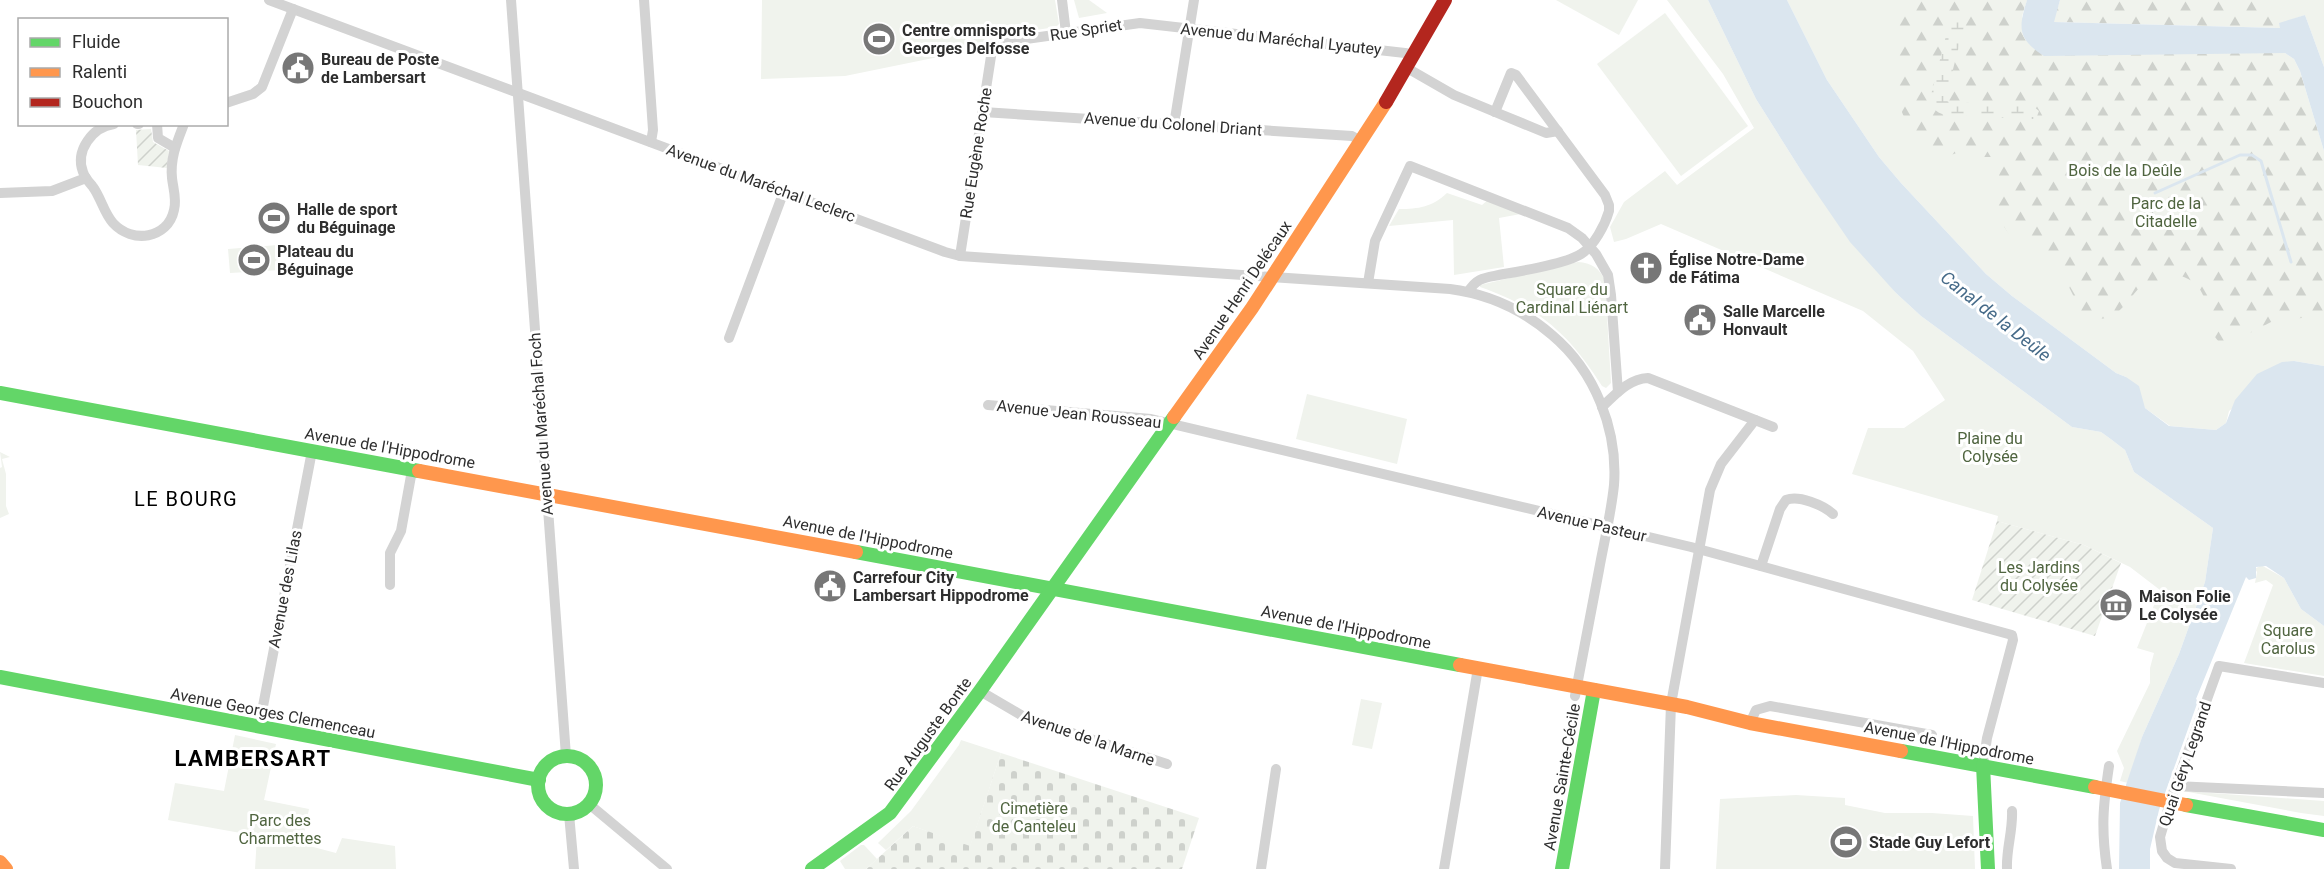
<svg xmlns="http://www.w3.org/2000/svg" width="2324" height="869" font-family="Roboto,sans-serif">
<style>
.green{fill:#f0f3ed}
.forest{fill:url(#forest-firs)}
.wetland{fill:url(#wetland-marsh)}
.cemetery{fill:url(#cemetery-stones)}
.garden{fill:url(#garden-furrows)}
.water{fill:#dbe6ef}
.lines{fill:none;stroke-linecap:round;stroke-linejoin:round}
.stream{stroke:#dbe6ef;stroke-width:3}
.street{stroke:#d3d3d3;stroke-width:10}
.fast{stroke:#63d668;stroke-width:14}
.slow{stroke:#ff974d;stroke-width:14}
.jam{stroke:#b3261e;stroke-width:14}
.slow-bridge{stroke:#ff974d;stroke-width:14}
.labels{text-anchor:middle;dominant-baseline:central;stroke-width:6;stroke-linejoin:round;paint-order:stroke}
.poi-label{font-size:16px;font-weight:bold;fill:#2e2e2e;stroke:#fff;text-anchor:start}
.street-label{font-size:16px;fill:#2e2e2e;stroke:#fff}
.park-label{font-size:16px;fill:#506540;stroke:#fff}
.water-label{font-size:18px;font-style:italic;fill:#456a88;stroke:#fff}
.quarter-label{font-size:20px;letter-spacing:1.5px;fill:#000;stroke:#fff}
.district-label{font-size:22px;font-weight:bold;letter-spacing:1.5px;fill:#000;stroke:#fff}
</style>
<defs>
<pattern id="forest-firs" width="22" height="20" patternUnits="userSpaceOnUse" patternTransform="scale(1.5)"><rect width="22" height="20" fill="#f0f3ed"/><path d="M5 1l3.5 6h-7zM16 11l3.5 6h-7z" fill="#ced1cc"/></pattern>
<pattern id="wetland-marsh" width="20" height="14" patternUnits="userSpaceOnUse" patternTransform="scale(1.5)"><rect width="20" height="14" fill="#f0f3ed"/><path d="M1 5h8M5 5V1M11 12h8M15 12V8" fill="none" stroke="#ced1cc"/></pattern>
<pattern id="cemetery-stones" width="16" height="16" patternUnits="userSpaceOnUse" patternTransform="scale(1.5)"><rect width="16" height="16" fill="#f0f3ed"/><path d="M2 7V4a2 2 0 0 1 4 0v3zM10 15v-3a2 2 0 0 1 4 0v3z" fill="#ced1cc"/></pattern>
<pattern id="garden-furrows" width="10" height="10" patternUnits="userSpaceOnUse" patternTransform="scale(1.5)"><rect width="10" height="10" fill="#f0f3ed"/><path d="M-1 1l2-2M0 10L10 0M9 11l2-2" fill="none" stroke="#ced1cc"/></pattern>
</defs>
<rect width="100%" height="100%" fill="#fff"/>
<g class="green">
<polygon points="762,0 1055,0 1059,24 1056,27 1003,35 991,42 943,56 845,76 761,79"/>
<polygon points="1074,0 1089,0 1107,13 1079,18"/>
<polygon points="1556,0 1638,0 1619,35"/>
<polygon points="1667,0 1708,0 1756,99 1802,172 1896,293 1921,316 2072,427 2101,432 2112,440 2125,450 2134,472 2213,528 2205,582 2179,654 2142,737 2128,783 2120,781 2124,768 2117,751 2150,683 2150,668 2154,653 2137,648 2160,590 2130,567 2084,545 1997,521 1998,516 1852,474 1868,428 1904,428 1945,400 1913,351 1863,311 1661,224 1626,239 1614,242 1610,227 1624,202 1665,171 1677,185 1754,128 1723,74"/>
<polygon points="1787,0 2027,0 2021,17 2324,151 2324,366 2294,361 2229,411 2226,423 2216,430 2170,426 2145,408 2126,377 2116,373 2012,296 1986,274 1901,183 1879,157 1827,80"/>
<polygon points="2060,0 2324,0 2324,67 2305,15 2279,24 2281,28"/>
<polygon points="1665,13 1748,126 1681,176 1597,64"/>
<path d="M1447,193l35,12 6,-5 38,13 -27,5 5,49 -50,8 -1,-55 -64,6 10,-17c20,0 33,-2 48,-16z"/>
<polygon points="277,245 281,270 230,273 228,249"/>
<path d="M1578,262c13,1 22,6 27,19l6,102 -5,5 -4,-2c-34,-53 -62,-78 -122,-99v-2z"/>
<polygon points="1307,394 1407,419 1397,464 1296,439"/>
<polygon points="0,452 10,457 2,459 6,474 6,506 9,514 0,518 0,468 2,467"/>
<polygon points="2261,565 2284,578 2301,609 2324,626 2324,676 2244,663 2273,585 2266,580 2255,583 2257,572 2255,569"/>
<polygon points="1361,699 1382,703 1372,749 1352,745"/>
<polygon points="235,735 276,744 264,800 309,809 302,844 336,853 342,838 395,846 396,869 255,869 257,836 168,820 175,783 224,791"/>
<polygon points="961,740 1001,753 970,847 913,826 886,850 878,843 911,811 959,745"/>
<polygon points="2183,791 2324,801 2324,816 2301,813"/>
<polygon points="1796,795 1845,798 1845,805 1885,813 1932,813 1973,816 1975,869 1716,869 1720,799"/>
<polygon points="861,845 864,845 877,859 866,869 845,869 840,861"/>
</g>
<g class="forest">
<path d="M1895,0h132c-7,22 -11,32 6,49l252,4 9,6 6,12 24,80v160l-7,5 -46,6 -46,24c-28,-15 -4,-61 -48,-71l-11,9 -26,3c-19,21 -26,40 -57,28l-18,-36 -22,-26 -15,-11 -19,-8 -8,-12 -8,-31 9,-24 -7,-10h-13l-8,6 -10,-4 -5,-7 -13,5 -13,1c-18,-20 -37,-46 -37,-74 0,-29 7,-56 -1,-84z"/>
<polygon points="2060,0 2270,0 2281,28 2053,22"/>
</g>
<path class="wetland" d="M1959,16l6,7 -20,77 4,2 84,4 6,5 -3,8 -91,-4c-11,-3 -15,-9 -14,-20l19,-75z"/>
<polygon class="cemetery" points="1001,753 1199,818 1182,869 866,869 913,826 970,846"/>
<g class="garden">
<polygon points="151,129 153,142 169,151 167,168 138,165 136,130"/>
<polygon points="1997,521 2084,545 2121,563 2095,636 1972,600"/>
</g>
<g class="water">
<polygon points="1708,0 1787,0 1827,80 1879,157 1901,183 1986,274 2012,296 2116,373 2126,377 2139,386 2145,408 2169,426 2216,430 2226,423 2235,400 2257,374 2282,362 2294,361 2324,366 2324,626 2301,609 2284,578 2266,566 2256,567 2256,578 2249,580 2246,577 2196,699 2198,701 2159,810 2150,849 2150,869 2119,869 2120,803 2142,737 2179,654 2205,582 2213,528 2134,472 2125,450 2112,440 2101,432 2072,427 1921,316 1896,293 1850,242 1802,172 1756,99"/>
<path d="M2027,0h33l-6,22 226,6 -1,-5 26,-8 19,52v84l-24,-80 -6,-12 -9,-6 -241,3c-26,-17 -26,-27 -17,-56z"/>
</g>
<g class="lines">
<polyline class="stream" points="2155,193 2240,155 2252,155 2261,161 2291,262"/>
<g class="street">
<path d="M269,0l676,252 15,4 490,33c38,5 73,21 102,46 43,36 66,95 62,150 -3,29 -10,57 -15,85 -8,42 -16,84 -24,126"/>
<polyline points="511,0 566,756"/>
<polyline points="644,0 653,130 651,142"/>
<polyline points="1062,0 1066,33"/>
<polyline points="1407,68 1454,95 1495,112 1546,133 1558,131"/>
<polyline points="226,103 253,94 262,87 293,9"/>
<polyline points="983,112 1352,136 1361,141"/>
<path d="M114,124c-22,3 -39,27 -31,48 2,6 6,10 10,15 8,11 11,26 20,36 19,21 55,16 61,-13 3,-11 -1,-22 -2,-32 -2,-20 5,-36 12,-54"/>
<polyline points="137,124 139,124"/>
<polyline points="157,124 158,138 175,148"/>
<polyline points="1174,125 1194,0"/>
<polyline points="0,193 52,191 86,178"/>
<polyline points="960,256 992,50 997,43 1140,23 1405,53 1414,55"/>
<polyline points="1368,283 1375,241 1410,166 1568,228 1582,238 1596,254 1608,275 1611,295 1618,392"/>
<path d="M1468,292c10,-16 18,-14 36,-18 18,-3 63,-11 77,-20 13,-8 24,-29 28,-43v-6l-4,-10 -89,-120 -5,-2 -16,39"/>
<polyline points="729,338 784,191"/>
<polyline points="988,405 1151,419 1691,547 2012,635 2013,640 1987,738 1983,765"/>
<path d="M1602,407c13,-12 26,-28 46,-29l125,49"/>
<path d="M1761,566l19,-57 6,-9c13,-5 37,5 47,14"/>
<polyline points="390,585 390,553 401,531 411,476"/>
<polyline points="980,691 1026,718 1167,764"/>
<polyline points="1750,723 1756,710 1770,706 1932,735"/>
<polyline points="259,727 312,451"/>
<polyline points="2175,786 2324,793"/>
<polyline points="589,804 667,869"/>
<polyline points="569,814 574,869"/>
<polyline points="1261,869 1276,769"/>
<polyline points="1444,869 1478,668"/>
<polyline points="1665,869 1671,704 1710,490 1721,464 1755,420"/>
<path d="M2007,869c-1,-20 6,-38 5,-58"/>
<path d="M2107,869c-6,-40 -4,-63 2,-103"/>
<polyline points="2231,869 2175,863 2167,858 2162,851 2160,837 2172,796 2219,666 2324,683"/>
</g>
<g class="fast">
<polyline points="0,393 419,471"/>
<polyline points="856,552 1460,665"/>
<polyline points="0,677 539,780"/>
<polyline points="1901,751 2095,787"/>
<circle cx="567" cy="785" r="29"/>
<polyline points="1983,765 1988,869"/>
<polyline points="2186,805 2324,830"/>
<polyline points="812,869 890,813 980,691 1174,417"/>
<polyline points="1562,869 1594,690"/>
</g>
<g class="slow">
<polyline points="1174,417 1252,308 1386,102"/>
<polyline points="419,471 856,552"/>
<polyline points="1460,665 1687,707 1750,723 1901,751"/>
<polyline points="0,862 6,869"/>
</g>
<polyline class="jam" points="1386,102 1445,0"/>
<polyline class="slow-bridge" points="2095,787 2186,805"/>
</g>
<defs>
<g id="stadium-disc" transform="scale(1.725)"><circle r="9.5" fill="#777" stroke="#fff"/><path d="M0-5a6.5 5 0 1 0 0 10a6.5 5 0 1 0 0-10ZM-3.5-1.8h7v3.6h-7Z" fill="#fff"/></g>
<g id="civic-disc" transform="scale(1.725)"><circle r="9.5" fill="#777" stroke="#fff"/><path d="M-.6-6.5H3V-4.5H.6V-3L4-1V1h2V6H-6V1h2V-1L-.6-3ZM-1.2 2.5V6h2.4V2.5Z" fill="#fff"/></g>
<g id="church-disc" transform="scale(1.725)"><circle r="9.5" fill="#777" stroke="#fff"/><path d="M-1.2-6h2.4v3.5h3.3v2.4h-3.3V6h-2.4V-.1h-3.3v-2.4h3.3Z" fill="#fff"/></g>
<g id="museum-disc" transform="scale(1.725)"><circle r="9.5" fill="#777" stroke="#fff"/><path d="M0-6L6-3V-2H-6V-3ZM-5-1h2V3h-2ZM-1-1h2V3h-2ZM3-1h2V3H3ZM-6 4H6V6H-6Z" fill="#fff"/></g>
</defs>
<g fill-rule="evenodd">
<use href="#stadium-disc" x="879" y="39"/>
<use href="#civic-disc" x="298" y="68"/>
<use href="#stadium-disc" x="274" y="218"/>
<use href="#stadium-disc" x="254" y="260"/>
<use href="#church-disc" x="1646" y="268"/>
<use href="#civic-disc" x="1700" y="320"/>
<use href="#civic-disc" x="830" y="586"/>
<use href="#museum-disc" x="2116" y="605"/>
<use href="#stadium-disc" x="1846" y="842"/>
</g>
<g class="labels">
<g class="poi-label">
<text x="902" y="30">Centre omnisports<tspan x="902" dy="18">Georges Delfosse</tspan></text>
<text x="321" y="59">Bureau de Poste<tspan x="321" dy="18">de Lambersart</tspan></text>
<text x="297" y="209">Halle de sport<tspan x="297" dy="18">du Béguinage</tspan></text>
<text x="277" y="251">Plateau du<tspan x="277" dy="18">Béguinage</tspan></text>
<text x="1669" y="259">Église Notre-Dame<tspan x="1669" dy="18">de Fátima</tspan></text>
<text x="1723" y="311">Salle Marcelle<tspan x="1723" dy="18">Honvault</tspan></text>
<text x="853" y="577">Carrefour City<tspan x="853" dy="18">Lambersart Hippodrome</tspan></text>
<text x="2139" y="596">Maison Folie<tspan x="2139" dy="18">Le Colysée</tspan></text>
<text x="1869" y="842">Stade Guy Lefort</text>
</g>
<g class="street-label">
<text transform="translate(1086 30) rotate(-9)">Rue Spriet</text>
<text transform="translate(1281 39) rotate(6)">Avenue du Maréchal Lyautey</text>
<text transform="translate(1173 124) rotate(4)">Avenue du Colonel Driant</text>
<text transform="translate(976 153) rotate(-81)">Rue Eugène Roche</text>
<text transform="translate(761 183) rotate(20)">Avenue du Maréchal Leclerc</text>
<text transform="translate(1242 290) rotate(-56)">Avenue Henri Delécaux</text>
<text transform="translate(1079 414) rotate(6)">Avenue Jean Rousseau</text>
<text transform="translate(541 424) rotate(-94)">Avenue du Maréchal Foch</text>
<text transform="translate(390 448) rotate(10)">Avenue de l'Hippodrome</text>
<text transform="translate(1592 524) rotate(13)">Avenue Pasteur</text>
<text transform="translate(868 537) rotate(11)">Avenue de l'Hippodrome</text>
<text transform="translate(285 589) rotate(-79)">Avenue des Lilas</text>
<text transform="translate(1346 627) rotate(11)">Avenue de l'Hippodrome</text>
<text transform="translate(273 713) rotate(11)">Avenue Georges Clemenceau</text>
<text transform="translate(928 734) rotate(-54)">Rue Auguste Bonte</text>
<text transform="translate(1088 738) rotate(19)">Avenue de la Marne</text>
<text transform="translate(1949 743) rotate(11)">Avenue de l'Hippodrome</text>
<text transform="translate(2185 764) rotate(-71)">Quai Géry Legrand</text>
<text transform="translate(1562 777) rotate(-80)">Avenue Sainte-Cécile</text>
</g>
<g class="park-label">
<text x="2125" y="170">Bois de la Deûle</text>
<text x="2166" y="203">Parc de la<tspan x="2166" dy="18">Citadelle</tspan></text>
<text x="1572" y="289">Square du<tspan x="1572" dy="18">Cardinal Liénart</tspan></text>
<text x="1990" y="438">Plaine du<tspan x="1990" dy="18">Colysée</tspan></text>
<text x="2039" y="567">Les Jardins<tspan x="2039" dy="18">du Colysée</tspan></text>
<text x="2288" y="630">Square<tspan x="2288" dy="18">Carolus</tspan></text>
<text x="1034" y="808">Cimetière<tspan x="1034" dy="18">de Canteleu</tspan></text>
<text x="280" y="820">Parc des<tspan x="280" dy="18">Charmettes</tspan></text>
</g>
<g class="water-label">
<text transform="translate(1996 316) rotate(38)">Canal de la Deûle</text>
</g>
<g class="quarter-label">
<text x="186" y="499">LE BOURG</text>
</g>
<g class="district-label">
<text x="253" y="758">LAMBERSART</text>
</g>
</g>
<rect x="18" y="18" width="210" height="108" fill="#ffffff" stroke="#ababab" stroke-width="1.5"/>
<rect x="30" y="38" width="30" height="9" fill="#63d668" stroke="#ababab" stroke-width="1.5"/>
<text x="72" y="48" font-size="18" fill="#2e2e2e">Fluide</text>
<rect x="30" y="68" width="30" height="9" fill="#ff974d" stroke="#ababab" stroke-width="1.5"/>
<text x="72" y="78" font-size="18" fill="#2e2e2e">Ralenti</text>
<rect x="30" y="98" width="30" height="9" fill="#b3261e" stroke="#ababab" stroke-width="1.5"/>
<text x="72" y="108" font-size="18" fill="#2e2e2e">Bouchon</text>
</svg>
